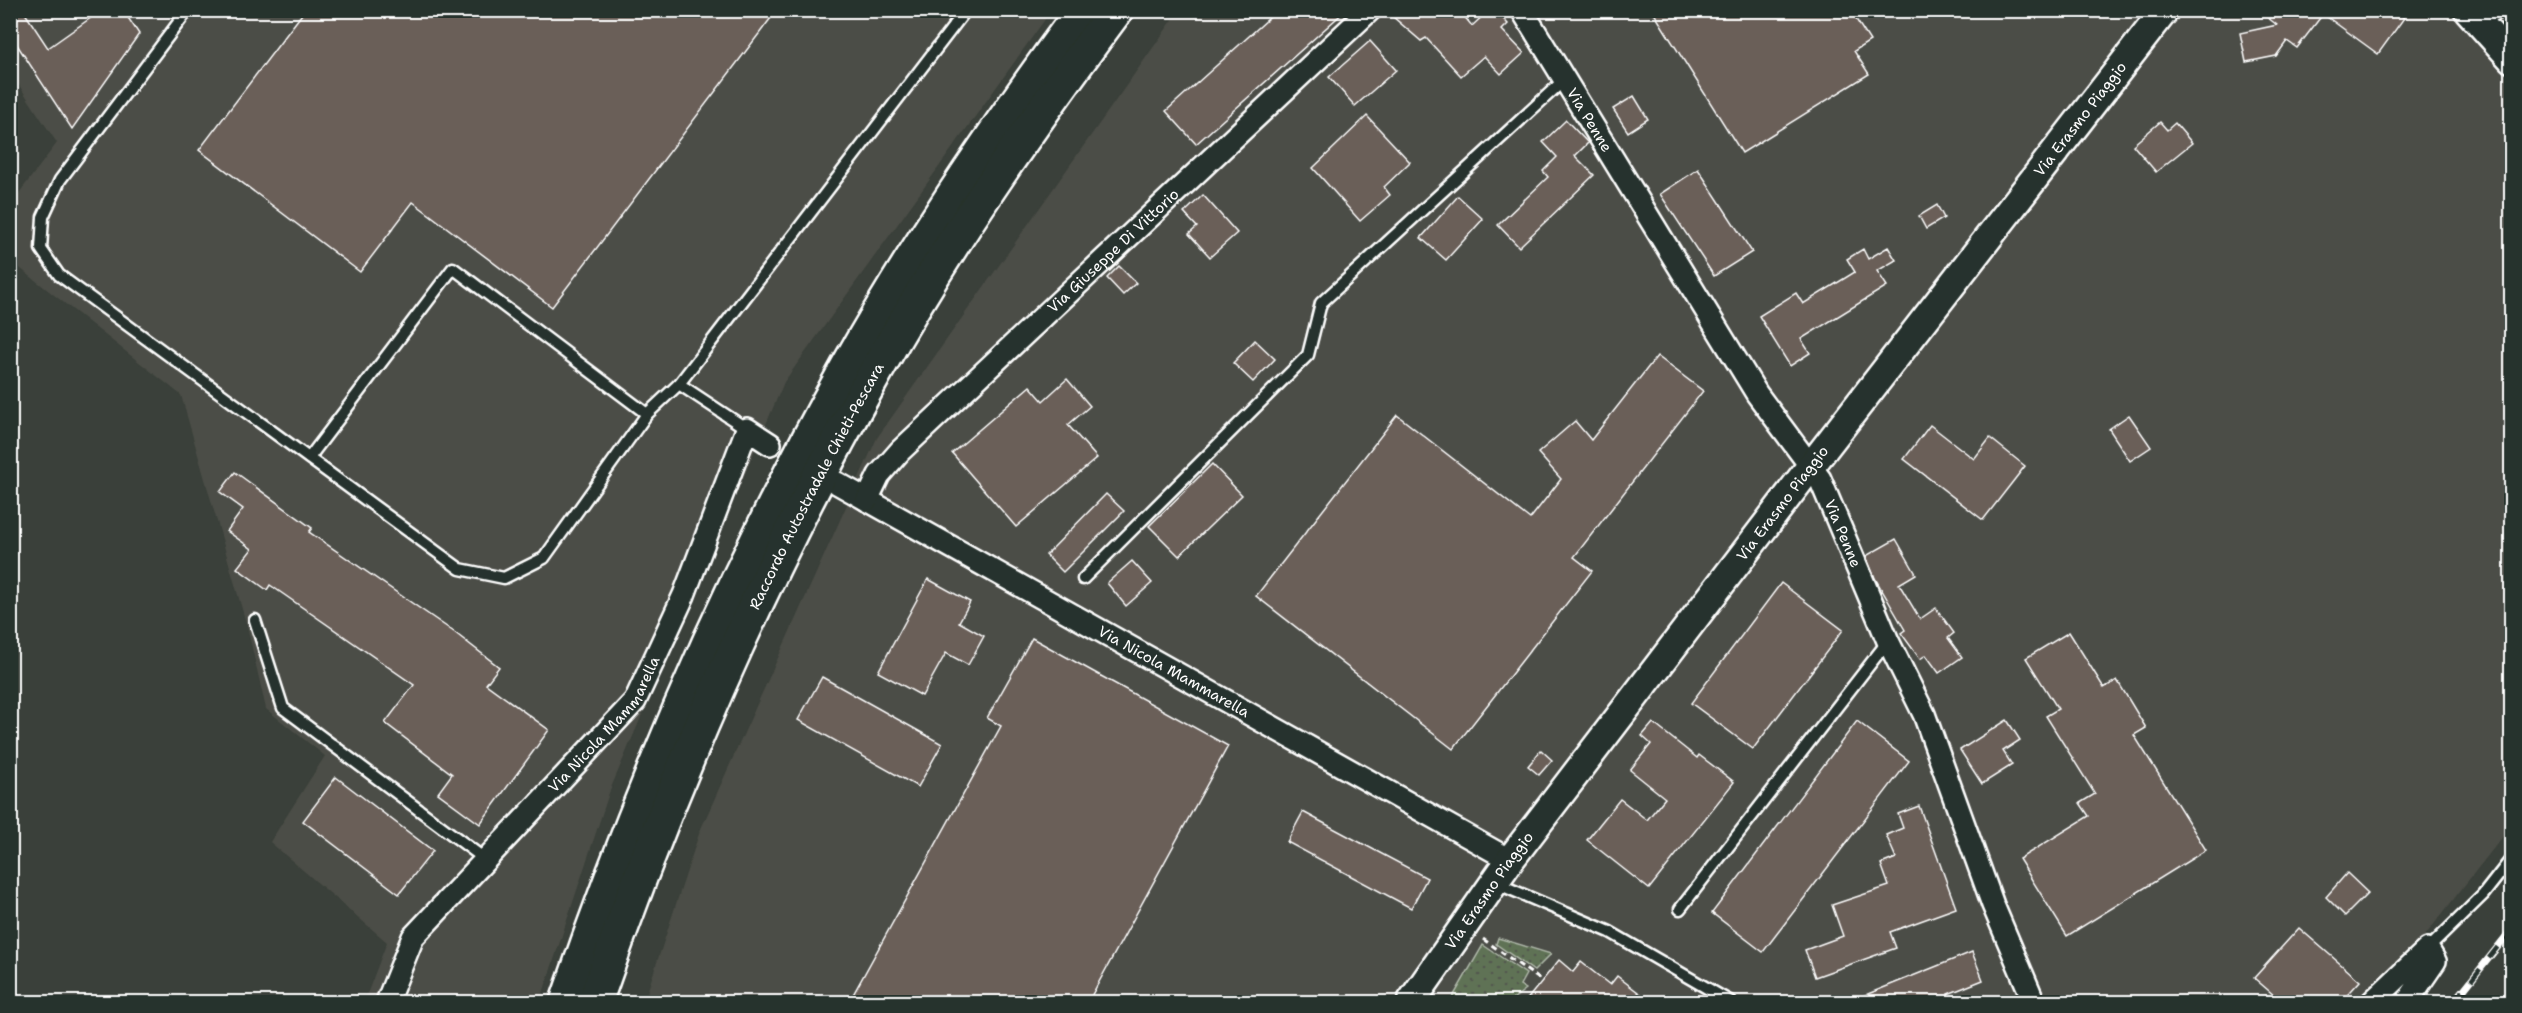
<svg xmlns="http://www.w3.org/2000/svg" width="2522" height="1013" font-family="'Shantell Sans',sans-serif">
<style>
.built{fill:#4c4d47}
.grass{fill:url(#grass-dots);stroke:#afb8aa;stroke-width:1.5}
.building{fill:#6a5e58;stroke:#fff;stroke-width:1.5}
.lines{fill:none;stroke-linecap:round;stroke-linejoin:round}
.service-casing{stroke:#fff;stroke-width:15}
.minor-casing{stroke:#fff;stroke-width:26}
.tertiary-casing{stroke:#fff;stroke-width:32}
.motorway-casing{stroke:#fff;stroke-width:38}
.path{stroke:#fff;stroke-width:3;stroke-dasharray:6 4.5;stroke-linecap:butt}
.service{stroke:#26332d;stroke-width:10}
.minor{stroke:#26332d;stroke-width:21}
.tertiary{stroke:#26332d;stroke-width:27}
.motorway{stroke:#26332d;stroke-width:33}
.rail-casing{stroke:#fff;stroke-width:7}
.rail{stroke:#26332d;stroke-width:4.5;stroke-dasharray:14;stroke-linecap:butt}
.labels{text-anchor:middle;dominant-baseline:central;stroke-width:5;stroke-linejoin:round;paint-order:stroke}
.street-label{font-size:15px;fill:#fff;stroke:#26332d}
</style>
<defs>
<pattern id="grass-dots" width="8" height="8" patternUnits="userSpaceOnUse" patternTransform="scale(1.5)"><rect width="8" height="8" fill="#5f7254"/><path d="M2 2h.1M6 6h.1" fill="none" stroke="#53594f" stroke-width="1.8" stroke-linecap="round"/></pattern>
</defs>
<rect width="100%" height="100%" fill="#3a403a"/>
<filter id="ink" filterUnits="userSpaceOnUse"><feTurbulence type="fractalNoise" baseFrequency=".0167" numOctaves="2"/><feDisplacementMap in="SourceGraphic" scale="12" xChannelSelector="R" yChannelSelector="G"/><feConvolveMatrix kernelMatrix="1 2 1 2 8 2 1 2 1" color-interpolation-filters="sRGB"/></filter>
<g filter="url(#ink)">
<g class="built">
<polygon points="11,11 1051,11 784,382 610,790 540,1002 364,1002 387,942 270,842 325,756 266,709 248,630 181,395 11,261 10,205 57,143 11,73"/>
<polygon points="1179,11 2511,11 2511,826 2420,942 2361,1002 644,1002 700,831 877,438"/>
</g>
<g class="grass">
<polygon points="1498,938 1551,954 1534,971 1496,944"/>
<polygon points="1483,945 1526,974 1520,985 1526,989 1509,1002 1450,1002"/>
</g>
<g class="building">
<polygon points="10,10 23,10 48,48 102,10 123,10 139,34 72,129 10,34"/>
<polygon points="305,10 777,10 552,307 413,202 360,272 199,150"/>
<polygon points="1278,10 1346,10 1196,144 1166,111"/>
<polygon points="1385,10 1459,10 1472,26 1489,10 1495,10 1508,24 1502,30 1524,53 1501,74 1484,56 1461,76 1426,38 1421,41"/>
<polygon points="1652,10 1850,10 1870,41 1854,51 1869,74 1742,153"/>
<polygon points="2258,10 2394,10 2404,18 2378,54 2323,14 2297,48 2287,41 2276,56 2246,62 2240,33 2277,25"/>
<polygon points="1370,41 1396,70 1355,106 1329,77"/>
<polygon points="1634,96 1648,119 1628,132 1613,109"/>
<polygon points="1367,116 1410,162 1384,187 1390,195 1360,221 1313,168"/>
<polygon points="1566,120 1588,143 1575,156 1594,175 1519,247 1498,225 1548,177 1543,171 1557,157 1543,142"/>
<polygon points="2160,122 2167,130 2175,123 2192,143 2156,172 2133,145"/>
<polygon points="1698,169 1752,252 1714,276 1660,194"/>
<polygon points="1203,195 1237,233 1210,257 1189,234 1197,227 1184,213"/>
<polygon points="1458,196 1483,219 1446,260 1421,238"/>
<polygon points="1937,205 1944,218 1926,229 1919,216"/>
<polygon points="1888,247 1896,260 1877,271 1887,286 1801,339 1810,353 1790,366 1759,316 1796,293 1803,304 1855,272 1847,259 1863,249 1868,259"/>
<polygon points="1119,266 1136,283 1123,295 1107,278"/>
<polygon points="1255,340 1275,359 1253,382 1233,363"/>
<polygon points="1657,356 1703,391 1574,557 1592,571 1453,749 1256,596 1397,415 1530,519 1561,479 1538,453 1575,421 1591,440"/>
<polygon points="1067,379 1090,406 1068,425 1097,458 1016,527 952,453 1030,386 1043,401"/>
<polygon points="2129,415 2151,447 2130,461 2109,429"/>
<polygon points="1930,425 1974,459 1990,438 2025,466 1983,520 1904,459"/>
<polygon points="1212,464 1242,495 1179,556 1149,526"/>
<polygon points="235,472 312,528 309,532 454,632 499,667 486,684 549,730 480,824 438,793 452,774 385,723 414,685 270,585 267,590 237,568 252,549 227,531 243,509 220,492"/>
<polygon points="1106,494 1124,511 1063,572 1046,555"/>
<polygon points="1896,539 1916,574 1899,584 1920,619 1936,608 1954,633 1948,638 1962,657 1939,673 1926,655 1920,659 1901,633 1905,630 1875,578 1866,556"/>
<polygon points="1132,561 1152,583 1126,606 1107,583"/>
<polygon points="928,579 970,602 959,622 984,636 968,665 946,653 922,696 878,672"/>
<polygon points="1781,583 1843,630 1753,749 1691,703"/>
<polygon points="2069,632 2104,688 2117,680 2146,728 2134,735 2206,850 2067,936 2019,859 2089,816 2080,803 2095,794 2046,716 2058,709 2026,658"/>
<polygon points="1032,638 1228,746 1088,1002 849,1002 1001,726 987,718"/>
<polygon points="822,677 942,744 918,787 798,720"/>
<polygon points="2007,720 2020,740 2003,751 2012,765 1982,784 1960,750"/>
<polygon points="1857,721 1909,761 1763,952 1712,913"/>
<polygon points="1653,723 1697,758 1699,755 1734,782 1649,889 1587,840 1620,799 1647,820 1665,798 1630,770 1651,744 1642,736"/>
<polygon points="1541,750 1552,760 1539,775 1528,766"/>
<polygon points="336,777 433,851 399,894 303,821"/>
<polygon points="1919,806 1956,908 1890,932 1896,948 1815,977 1805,950 1843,936 1832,905 1889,886 1881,864 1896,858 1886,835 1903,828 1898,814"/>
<polygon points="1303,812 1427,878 1411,908 1287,842"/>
<polygon points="2347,873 2368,893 2345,916 2326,897"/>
<polygon points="2299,928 2360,981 2341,1002 2282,1002 2254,978"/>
<polygon points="1972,952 1983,980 1948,994 1951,1002 1848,1002"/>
<polygon points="1559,960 1573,972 1581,962 1610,985 1617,976 1651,1002 1525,1002"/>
</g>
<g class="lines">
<g class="service-casing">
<g id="service">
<polyline points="188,10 60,180 43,217 41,249 59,275 460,569 504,578 544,558 647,414 679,384 966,10"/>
<polyline points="2481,25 2491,17 2505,10"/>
<polyline points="679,384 747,429"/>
<polyline points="309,458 453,268 647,414"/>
<polyline points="1083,579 1308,355 1321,303 1564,80"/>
<polyline points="255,620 283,708 486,860"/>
<polyline points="1496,883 1610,932 1731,1002"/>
<polyline points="1680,909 1888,641"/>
<polyline points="2428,949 2483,895 2512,858"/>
</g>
</g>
<g class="minor-casing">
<g id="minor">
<path id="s1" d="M1522,10l235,384 63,85 68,162 36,73 69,191 41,97"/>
<path id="s2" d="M837,483l673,377"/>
<path id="s3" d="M867,500l12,-25 21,-24 470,-441"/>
<path id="s4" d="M387,1002l26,-65 222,-236 49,-106 63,-166 23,15"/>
<polyline points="2372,1002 2428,949 2435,961 2407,1002"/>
</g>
</g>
<g class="tertiary-casing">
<g id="tertiary">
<polyline points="2468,10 2512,59"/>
<path id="s5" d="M1411,1002l99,-142 301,-394 354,-456"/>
</g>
</g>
<g class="motorway-casing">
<g id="motorway">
<path d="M567,1002c75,-219 167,-431 280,-634 70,-124 151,-243 236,-358"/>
<path id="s6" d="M595,1002c75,-218 167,-428 280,-629 71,-127 154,-246 241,-363"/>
</g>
</g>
<polyline class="path" points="1483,939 1542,981"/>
<use href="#service" class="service"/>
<use href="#minor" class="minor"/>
<use href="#tertiary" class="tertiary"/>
<use href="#motorway" class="motorway"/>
<g class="rail-casing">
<polyline id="rail" points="2454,1002 2512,929"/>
</g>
<use href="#rail" class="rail"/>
</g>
</g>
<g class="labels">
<g class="street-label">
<text stroke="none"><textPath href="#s5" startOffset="1108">Via Erasmo Piaggio</textPath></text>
<text stroke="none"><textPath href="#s1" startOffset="129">Via Penne</textPath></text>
<text stroke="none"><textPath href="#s3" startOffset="352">Via Giuseppe Di Vittorio</textPath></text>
<text stroke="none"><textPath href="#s6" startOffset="562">Raccordo Autostradale Chieti-Pescara</textPath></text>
<text stroke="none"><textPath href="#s5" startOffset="622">Via Erasmo Piaggio</textPath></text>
<text stroke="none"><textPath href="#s1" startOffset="615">Via Penne</textPath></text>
<text stroke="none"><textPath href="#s2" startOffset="386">Via Nicola Mammarella</textPath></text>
<text stroke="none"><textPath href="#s4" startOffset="357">Via Nicola Mammarella</textPath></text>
<text stroke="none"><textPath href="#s5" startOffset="136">Via Erasmo Piaggio</textPath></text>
</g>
</g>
<rect width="2522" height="1013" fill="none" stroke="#26332d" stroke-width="36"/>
<rect x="18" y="18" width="2486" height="977" fill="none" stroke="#fff" stroke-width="2" filter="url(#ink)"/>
</svg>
